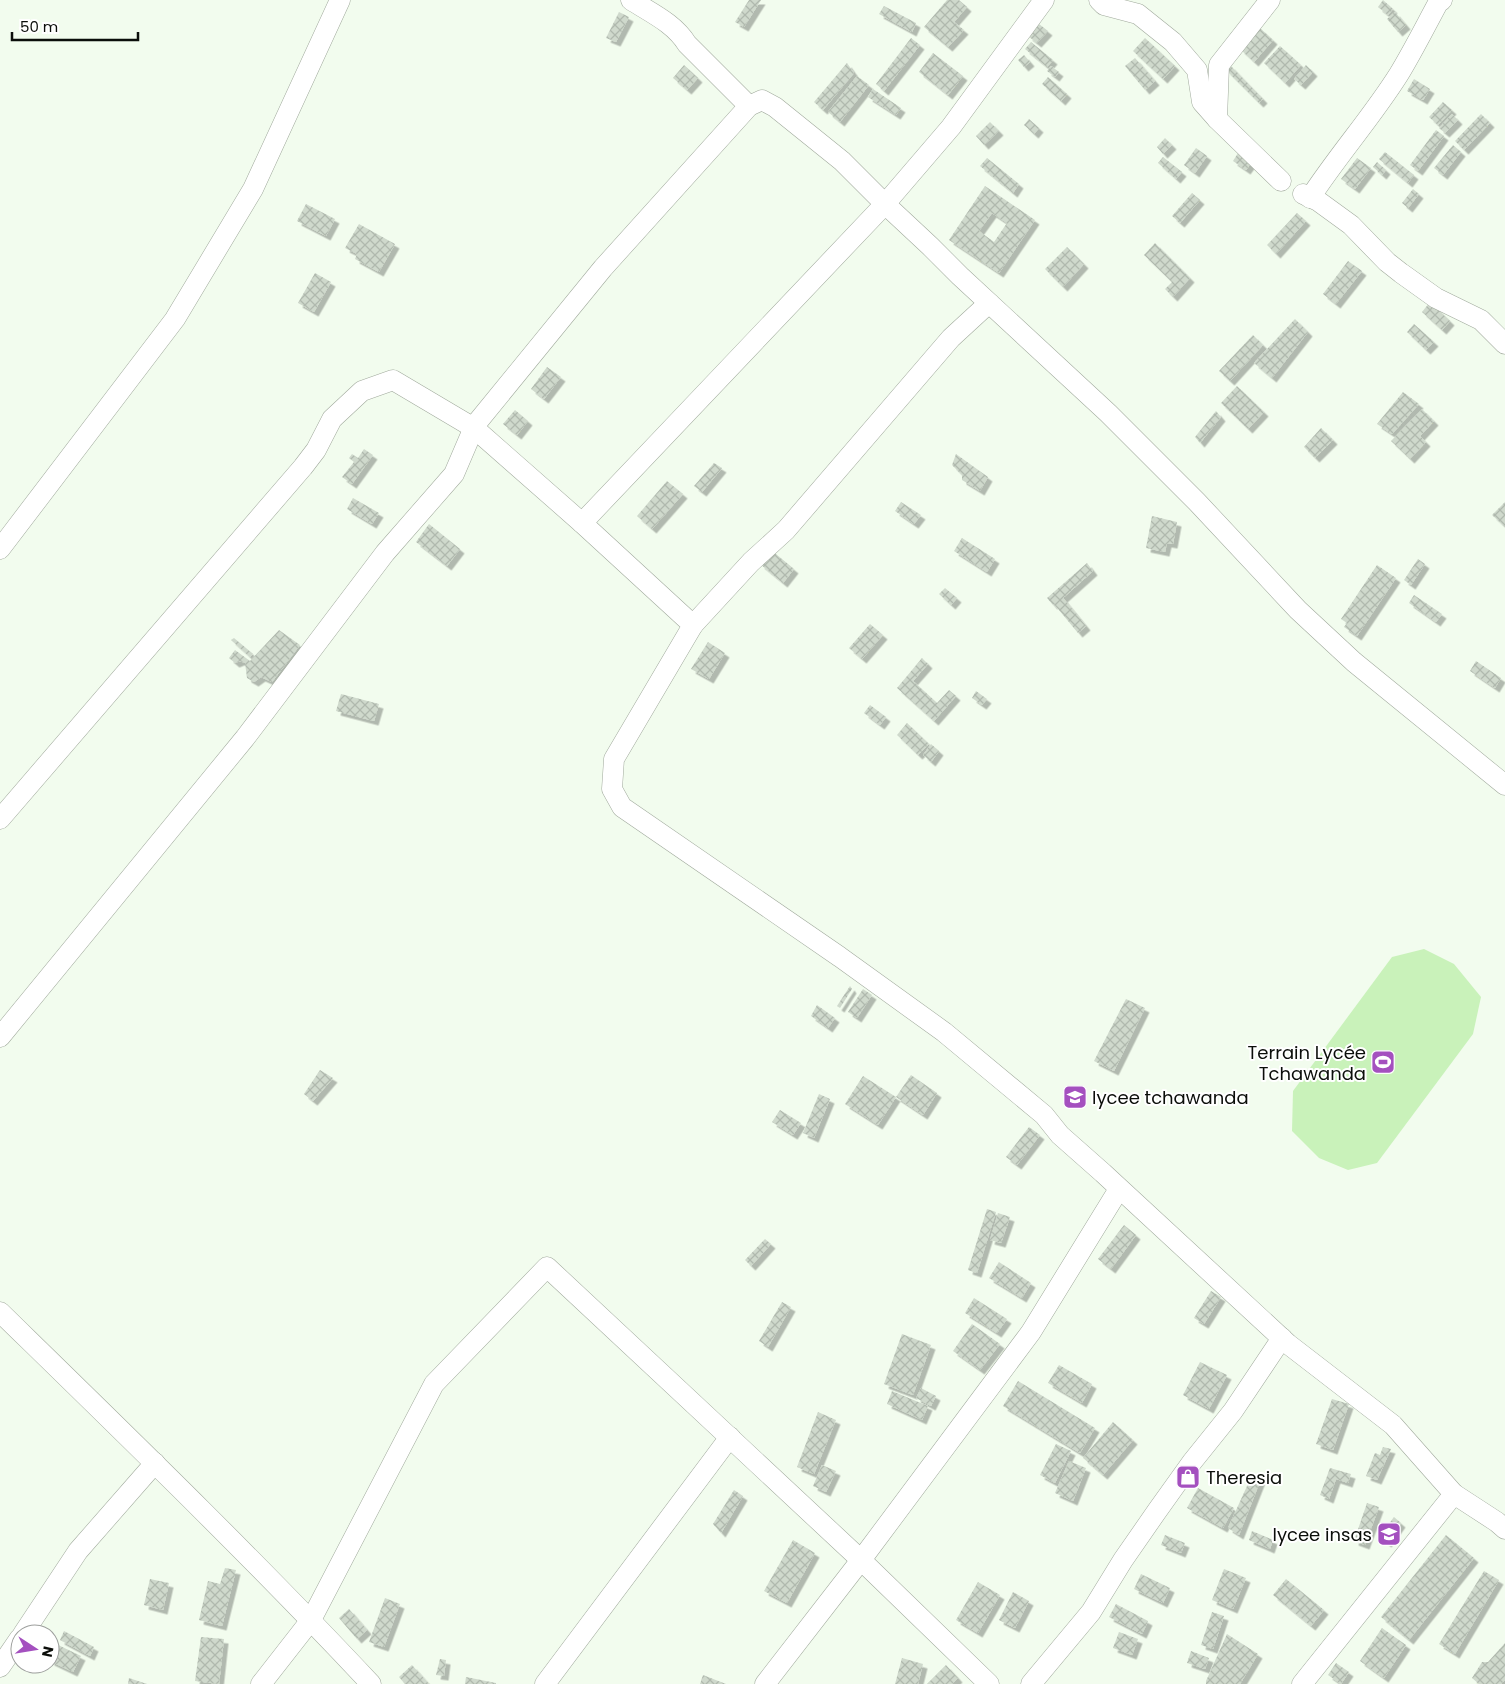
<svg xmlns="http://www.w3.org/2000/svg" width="1505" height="1684" font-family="Poppins,sans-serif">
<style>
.garden{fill:#c9f2ba}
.building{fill:url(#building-cross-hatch);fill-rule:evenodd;filter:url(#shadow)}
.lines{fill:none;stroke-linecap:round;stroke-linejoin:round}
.street-casing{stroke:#a0a99c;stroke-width:21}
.street{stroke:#fff;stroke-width:20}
.labels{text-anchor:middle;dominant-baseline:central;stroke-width:4;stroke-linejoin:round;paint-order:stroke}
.poi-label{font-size:18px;fill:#0b0e0a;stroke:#fff;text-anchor:end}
</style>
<defs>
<pattern id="building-cross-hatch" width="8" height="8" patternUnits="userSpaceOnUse" patternTransform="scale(1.25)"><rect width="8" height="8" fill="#cfd9cc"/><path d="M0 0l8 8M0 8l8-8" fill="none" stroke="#b0b9ae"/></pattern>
<filter id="shadow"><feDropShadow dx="4.5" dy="4.5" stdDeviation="0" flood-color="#0004"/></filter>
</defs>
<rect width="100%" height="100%" fill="#f2fcee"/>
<polygon class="garden" points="1424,949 1454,964 1481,997 1473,1034 1377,1163 1348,1170 1319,1158 1292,1131 1293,1091 1392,957"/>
<g class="building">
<polygon points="749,0 761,0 744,27 735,22"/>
<polygon points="947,0 959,0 967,7 954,22 964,30 948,47 924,27"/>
<polygon points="1383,0 1393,9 1388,15 1378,7"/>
<polygon points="884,6 916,23 912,32 879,14"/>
<polygon points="619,12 629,17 616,42 606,38"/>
<polygon points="1395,12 1406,25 1398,32 1387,19"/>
<polygon points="1039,24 1048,31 1037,43 1028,36"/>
<polygon points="1260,28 1273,40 1254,62 1240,49"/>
<polygon points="911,38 920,45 884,91 876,84"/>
<polygon points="1145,38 1175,66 1163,79 1133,51"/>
<polygon points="1031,42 1053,60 1047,67 1025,49"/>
<polygon points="1280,46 1301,65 1285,83 1264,63"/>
<polygon points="933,53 963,76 948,95 919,72"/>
<polygon points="1024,55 1030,62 1024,67 1018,60"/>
<polygon points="1135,58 1155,81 1145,90 1125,66"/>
<polygon points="847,63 854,73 823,110 814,102"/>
<polygon points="684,65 698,78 687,90 673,78"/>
<polygon points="1230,65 1263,99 1259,103 1226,70"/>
<polygon points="1306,65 1313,72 1301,85 1294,79"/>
<polygon points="1051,66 1059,72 1055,77 1047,71"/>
<polygon points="857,76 869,85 840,122 828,112"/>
<polygon points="1048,77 1067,94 1061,101 1042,84"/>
<polygon points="1414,79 1430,89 1423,100 1407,91"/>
<polygon points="873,89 901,108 896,115 868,97"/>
<polygon points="1443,102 1452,110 1438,125 1429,117"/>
<polygon points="1452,114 1458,120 1445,133 1439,128"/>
<polygon points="1481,114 1490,123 1464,150 1455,141"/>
<polygon points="1029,119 1039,128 1034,134 1024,125"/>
<polygon points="990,122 999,131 984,145 976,136"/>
<polygon points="1436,130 1444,136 1418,171 1410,165"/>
<polygon points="1165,138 1172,145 1163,154 1157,147"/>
<polygon points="1453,145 1461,152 1443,175 1434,168"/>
<polygon points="1196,148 1207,156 1195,173 1184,165"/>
<polygon points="1240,150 1254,159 1246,170 1233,161"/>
<polygon points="1385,152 1414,175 1408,183 1379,159"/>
<polygon points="1163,157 1182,172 1176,179 1158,163"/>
<polygon points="987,158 1019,184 1013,193 980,166"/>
<polygon points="1357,158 1371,168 1355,189 1341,179"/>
<polygon points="1377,162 1386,170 1382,175 1373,167"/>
<path d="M985,186l50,34 -36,53 -50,-33zM992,213l15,10 -13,19 -15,-11z"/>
<polygon points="1413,189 1419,194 1408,208 1402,203"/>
<polygon points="1192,193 1200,200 1180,223 1172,216"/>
<polygon points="306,204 335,219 326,236 297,221"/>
<polygon points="1297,213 1306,221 1276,254 1267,245"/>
<polygon points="359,224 395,244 379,272 355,259 357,254 345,248"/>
<polygon points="1155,243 1190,278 1173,297 1165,289 1172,282 1144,255"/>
<polygon points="1067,247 1084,264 1063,287 1045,269"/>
<polygon points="1348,261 1362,271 1336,304 1323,294"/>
<polygon points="315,273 331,282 314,312 298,303"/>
<polygon points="1430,302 1450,321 1442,330 1422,312"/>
<polygon points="1295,319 1308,332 1272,378 1254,363"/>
<polygon points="1414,324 1434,342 1426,350 1407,332"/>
<polygon points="1253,335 1263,345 1230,381 1219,371"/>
<polygon points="547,367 561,377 544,399 531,389"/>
<polygon points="1237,386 1264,412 1248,429 1221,403"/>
<polygon points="1403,392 1419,404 1392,434 1377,424"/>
<polygon points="1422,409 1434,421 1420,436 1426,442 1410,459 1391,441"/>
<polygon points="515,410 528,421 517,435 503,424"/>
<polygon points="1216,411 1221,417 1200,443 1195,437"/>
<polygon points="1321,428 1333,440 1315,458 1304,447"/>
<polygon points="364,449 373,455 352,484 342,477 354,462 349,458 352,454 358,458"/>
<polygon points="956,454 988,477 980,491 962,480 962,475 952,465"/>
<polygon points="714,463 722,468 702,492 694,486"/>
<polygon points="667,481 683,494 652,529 637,516"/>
<polygon points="353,498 379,513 372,524 347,509"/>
<polygon points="901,502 921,515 914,524 895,511"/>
<polygon points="1505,502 1505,525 1504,526 1492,515"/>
<polygon points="1152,516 1177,522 1173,544 1167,543 1165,552 1146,548"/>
<polygon points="429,524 460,549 447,566 416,542"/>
<polygon points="962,538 995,559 987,572 954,551"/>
<polygon points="771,550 794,569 783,583 760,564"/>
<polygon points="1418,559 1425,564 1411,585 1404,580"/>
<polygon points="1087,563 1093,571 1063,598 1086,626 1078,633 1054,604 1053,605 1047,598"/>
<polygon points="1377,565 1396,578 1357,636 1344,627 1347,623 1341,619"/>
<polygon points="945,588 957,598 951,605 939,594"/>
<polygon points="1414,595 1442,614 1436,622 1409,603"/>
<polygon points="870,624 883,635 862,659 849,648"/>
<polygon points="279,630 300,645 272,682 261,677 254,682 247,678 245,663 240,661 235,663 229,658 235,650 250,661"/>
<polygon points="234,638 253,654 250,657 231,640"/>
<polygon points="708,642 725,653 709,679 691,669"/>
<polygon points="922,658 928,664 913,681 937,703 949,690 956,696 934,721 897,688"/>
<polygon points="1476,661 1501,678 1495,688 1470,671"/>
<polygon points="976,691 987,699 982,705 972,698"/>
<polygon points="341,694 379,704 374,721 336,711"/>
<polygon points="870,705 886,717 880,725 864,713"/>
<polygon points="907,723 929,744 918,755 897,735"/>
<polygon points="931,744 939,751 931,762 923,755"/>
<polygon points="850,986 852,989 840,1008 837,1006"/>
<polygon points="863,989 872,995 857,1018 848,1012"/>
<polygon points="1126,999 1145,1008 1114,1071 1094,1061"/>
<polygon points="817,1005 835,1018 828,1028 811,1016"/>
<polygon points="320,1070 333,1078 313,1101 304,1094"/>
<polygon points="911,1075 937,1093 923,1115 896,1097"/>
<polygon points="863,1076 896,1097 878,1125 845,1104"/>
<polygon points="819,1094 830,1099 814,1138 803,1133"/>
<polygon points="780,1110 801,1123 793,1135 772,1122"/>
<polygon points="1029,1127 1040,1135 1017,1165 1006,1157"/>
<polygon points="987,1209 996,1212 977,1273 968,1270"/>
<polygon points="998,1213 1010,1217 1001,1243 990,1240"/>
<polygon points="1124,1225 1136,1235 1111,1269 1098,1259"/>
<polygon points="765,1239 771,1244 751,1266 745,1260"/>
<polygon points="999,1262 1031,1283 1022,1298 989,1278"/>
<polygon points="1211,1291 1221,1297 1204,1324 1194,1318"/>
<polygon points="974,1298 1007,1319 997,1333 965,1313"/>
<polygon points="782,1302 791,1307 768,1347 759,1341"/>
<polygon points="972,1324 1000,1344 980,1370 953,1351"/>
<polygon points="902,1334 931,1345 913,1395 884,1384"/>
<polygon points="1200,1362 1227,1375 1209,1409 1183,1395"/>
<polygon points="1059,1365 1092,1384 1082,1403 1048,1383"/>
<polygon points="1018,1381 1095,1428 1080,1453 1003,1406"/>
<polygon points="921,1388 936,1396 931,1406 916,1398"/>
<polygon points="892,1391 928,1406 922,1420 887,1404"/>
<polygon points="1332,1399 1349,1404 1333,1450 1316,1444"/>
<polygon points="818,1412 836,1420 814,1474 797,1467"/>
<polygon points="1113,1422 1133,1440 1103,1475 1083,1458"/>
<polygon points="1056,1444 1071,1451 1055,1483 1040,1475"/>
<polygon points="1383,1447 1391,1449 1377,1480 1366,1476 1375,1453 1380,1455"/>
<polygon points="1069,1461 1086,1468 1073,1501 1055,1493"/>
<polygon points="822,1465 836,1471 826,1492 813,1486"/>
<polygon points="1330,1468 1351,1474 1348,1483 1336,1479 1329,1499 1320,1495"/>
<polygon points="1252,1475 1261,1479 1239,1535 1228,1528"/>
<polygon points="1198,1488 1234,1508 1223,1528 1187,1508"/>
<polygon points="734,1490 743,1496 721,1533 713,1524"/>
<polygon points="1367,1503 1379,1507 1365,1545 1354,1541"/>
<polygon points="1394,1517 1401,1523 1387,1543 1379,1537"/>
<polygon points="1252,1531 1273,1540 1270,1549 1249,1540"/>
<polygon points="1165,1535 1185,1543 1181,1553 1161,1545"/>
<polygon points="1446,1535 1474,1558 1409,1640 1381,1617"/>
<polygon points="793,1540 815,1553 787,1603 764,1591"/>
<polygon points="225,1568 236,1570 222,1626 199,1620 208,1581 220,1584"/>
<polygon points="1224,1569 1246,1578 1233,1609 1212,1600"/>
<polygon points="1484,1571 1499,1580 1455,1654 1439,1644"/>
<polygon points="1141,1574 1170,1588 1163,1603 1134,1589"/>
<polygon points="150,1579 169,1583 163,1610 144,1605"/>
<polygon points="1286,1579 1324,1610 1311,1626 1273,1595"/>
<polygon points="978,1582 1000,1595 978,1633 956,1620"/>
<polygon points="1013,1592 1029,1601 1015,1628 999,1620"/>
<polygon points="385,1598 400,1604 384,1647 369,1642"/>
<polygon points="1116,1604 1148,1621 1142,1634 1109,1617"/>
<polygon points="349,1609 367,1630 357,1639 339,1618"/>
<polygon points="1212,1612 1224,1616 1213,1649 1201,1645"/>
<polygon points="1382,1628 1406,1645 1384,1678 1360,1661"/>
<polygon points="64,1631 94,1647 90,1656 60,1640"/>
<polygon points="1119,1632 1138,1639 1132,1655 1113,1648"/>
<polygon points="1227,1634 1258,1654 1240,1684 1206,1684 1206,1681"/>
<polygon points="201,1637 224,1639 219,1684 195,1681"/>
<polygon points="54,1643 81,1656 73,1672 50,1661 50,1652"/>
<polygon points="1505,1643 1505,1680 1501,1684 1479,1684 1472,1678 1482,1662 1488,1662"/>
<polygon points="1191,1651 1209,1658 1205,1669 1187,1663"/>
<polygon points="902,1658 923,1664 918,1684 895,1684"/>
<polygon points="440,1659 446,1660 444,1676 436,1675"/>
<polygon points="1336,1663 1349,1672 1341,1684 1328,1675"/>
<polygon points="412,1665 429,1684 405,1684 399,1677"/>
<polygon points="946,1665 958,1678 952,1684 927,1684"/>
<polygon points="703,1675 726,1684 700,1684"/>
<polygon points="466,1677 496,1683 496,1684 465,1684"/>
<polygon points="129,1678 147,1684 128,1684"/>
</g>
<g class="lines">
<g class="street-casing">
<g id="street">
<path d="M631,0c20,13 43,23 56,44l62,62"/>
<polyline points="1099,0 1104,5 1138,14 1173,42 1197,70 1202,102 1217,119"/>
<polyline points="1270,0 1219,65 1217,119 1281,181"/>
<polyline points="1303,194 1318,201 1351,225 1387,262 1401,273 1436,298 1481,320 1505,344"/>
<path d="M1310,198c28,-43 62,-81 89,-124 14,-23 26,-47 39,-71l4,-3"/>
<polyline points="582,523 885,204 930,246 960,276 1108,413 1197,502 1298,610 1354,662 1505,785"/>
<polyline points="0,549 175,319 253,189 340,0"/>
<polyline points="693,625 751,562 786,530 951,338 989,303"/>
<polyline points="0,819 303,467 316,450 332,419 362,391 393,380 474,428 582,523 693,625 614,759 612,789 622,807 840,957 944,1032 1044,1115 1060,1135 1103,1173 1288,1344 1393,1425 1454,1494 1497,1522 1505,1529"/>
<polyline points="0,1037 245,738 385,553 454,474 475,425 603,268 749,106 762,100 775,107 842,161 885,204 951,127 1044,0"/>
<path d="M0,1312c125,122 251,244 371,372"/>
<polyline points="23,1634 78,1551 155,1463"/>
<polyline points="0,1667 20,1638"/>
<polyline points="261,1684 311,1620 434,1384 547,1267 861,1560 989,1684"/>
<polyline points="545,1684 730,1437"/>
<polyline points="765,1684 861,1560 1031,1332 1119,1189"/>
<polyline points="1031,1684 1091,1612 1123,1560 1157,1511 1192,1462 1233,1411 1282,1338"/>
<polyline points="1302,1684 1454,1494"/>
</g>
</g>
<use href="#street" class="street"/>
</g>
<defs>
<g id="stadium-square" transform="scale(1.25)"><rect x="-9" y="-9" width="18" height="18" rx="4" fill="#a450bf" stroke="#fff"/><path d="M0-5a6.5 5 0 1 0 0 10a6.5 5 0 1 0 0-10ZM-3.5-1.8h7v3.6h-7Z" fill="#fff"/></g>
<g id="school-square" transform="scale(1.25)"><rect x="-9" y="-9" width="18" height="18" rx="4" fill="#a450bf" stroke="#fff"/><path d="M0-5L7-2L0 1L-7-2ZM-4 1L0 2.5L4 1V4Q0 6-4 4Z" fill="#fff"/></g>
<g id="shop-square" transform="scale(1.25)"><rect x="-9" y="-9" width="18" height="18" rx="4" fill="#a450bf" stroke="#fff"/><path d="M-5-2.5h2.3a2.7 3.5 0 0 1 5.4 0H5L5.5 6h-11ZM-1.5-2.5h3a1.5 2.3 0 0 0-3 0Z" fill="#fff"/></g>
</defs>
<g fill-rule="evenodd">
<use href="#stadium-square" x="1383" y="1062"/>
<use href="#school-square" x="1075" y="1097"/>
<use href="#shop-square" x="1188" y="1477"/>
<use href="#school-square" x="1389" y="1534"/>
</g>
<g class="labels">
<g class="poi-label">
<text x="1366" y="1052">Terrain Lycée<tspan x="1366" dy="21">Tchawanda</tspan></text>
<text x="1092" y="1097" text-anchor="start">lycee tchawanda</text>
<text x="1206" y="1477" text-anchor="start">Theresia</text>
<text x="1372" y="1534">lycee insas</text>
</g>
</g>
<g transform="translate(35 1649) rotate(102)"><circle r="24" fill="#ffffff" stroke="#9d9f9d"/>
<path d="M0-4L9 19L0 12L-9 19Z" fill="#a450bf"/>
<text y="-8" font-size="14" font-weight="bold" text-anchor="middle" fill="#0b0e0a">N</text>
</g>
<path d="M12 32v8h126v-8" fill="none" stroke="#0b0e0a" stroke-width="2.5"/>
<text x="20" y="32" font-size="15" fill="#0b0e0a" stroke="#ffffff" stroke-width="4" paint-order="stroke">50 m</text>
</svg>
